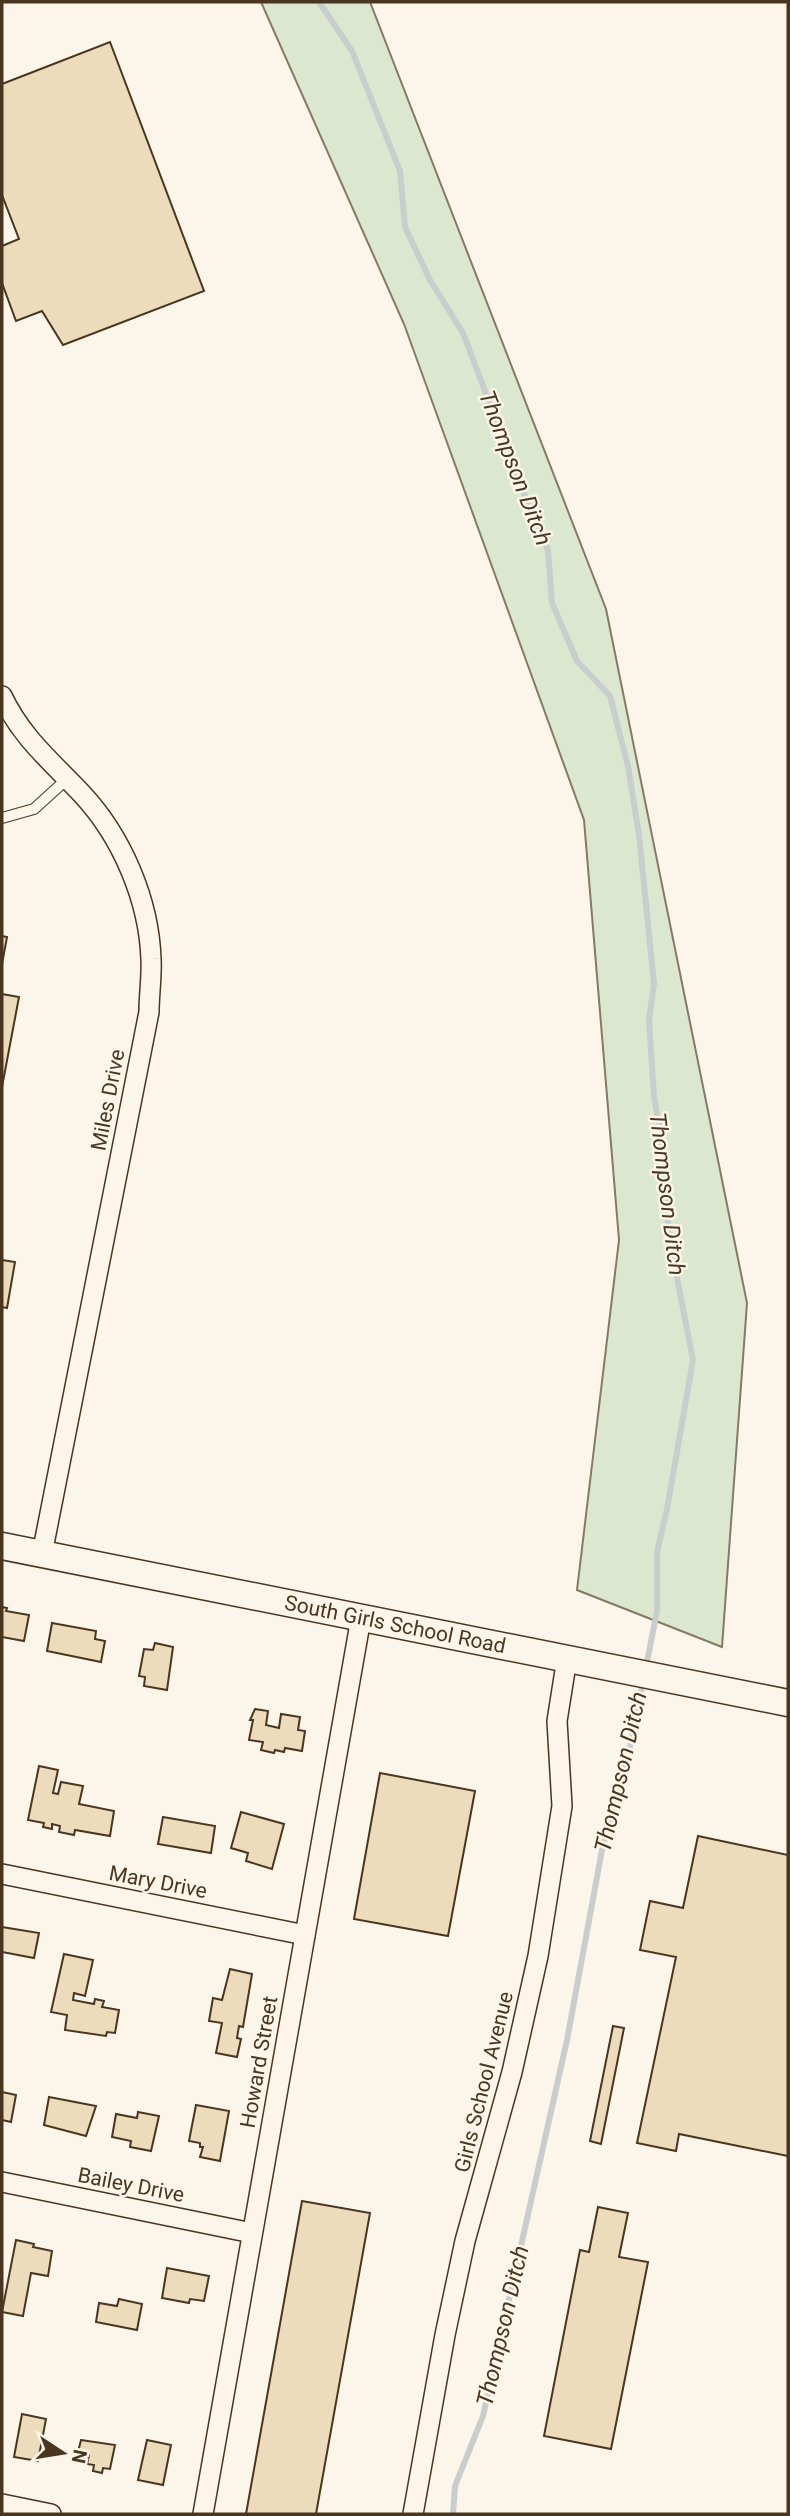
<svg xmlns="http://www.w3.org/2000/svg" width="790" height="2516" font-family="Roboto,sans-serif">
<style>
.green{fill:#dce7d0;stroke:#887966;stroke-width:2}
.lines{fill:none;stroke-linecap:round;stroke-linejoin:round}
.stream{stroke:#c9cecd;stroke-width:6}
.building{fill:#ecdcbc;stroke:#4a3520;stroke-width:2}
.service-casing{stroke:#4a3520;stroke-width:12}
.minor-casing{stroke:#4a3520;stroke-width:22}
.secondary-casing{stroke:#4a3520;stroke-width:29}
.service{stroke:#fbf6e9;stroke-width:10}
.minor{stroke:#fbf6e9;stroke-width:19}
.secondary{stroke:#fbf6e9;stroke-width:26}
.labels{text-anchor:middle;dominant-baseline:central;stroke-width:5;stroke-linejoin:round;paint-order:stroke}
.street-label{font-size:21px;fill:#4a3520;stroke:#fbf6e9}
.water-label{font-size:23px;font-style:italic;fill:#4a3520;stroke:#fbf6e9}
</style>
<rect width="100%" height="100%" fill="#fbf6e9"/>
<polygon class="green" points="261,2 370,2 606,609 747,1303 722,1647 577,1590 619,1240 584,820 404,324"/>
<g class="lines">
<g class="stream">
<polyline points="319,2 352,51 400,171 405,227 430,280 463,333 524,494 548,550 552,603 577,661 610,696 628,766 639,835 654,984 649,1020 654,1097 666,1163 668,1231 693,1360 667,1509 657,1552 657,1611 646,1667"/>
<polyline points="453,2514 455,2486 483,2416 567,2040 602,1850 630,1747 643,1682"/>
</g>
</g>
<g class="building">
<polygon points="110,42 204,291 63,345 42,311 16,321 2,283 2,246 19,239 2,195 2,84"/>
<polygon points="2,936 7,937 2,964"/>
<polygon points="2,994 19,997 2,1087"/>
<polygon points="2,1260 15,1262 7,1308 2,1307"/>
<polygon points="2,1607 7,1608 6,1611 29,1615 24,1641 2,1637"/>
<polygon points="52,1623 96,1631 95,1639 105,1641 101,1662 47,1651"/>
<polygon points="155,1643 173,1647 167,1690 144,1686 145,1677 139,1676 144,1649 153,1650"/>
<polygon points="255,1709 268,1711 266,1725 279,1728 281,1714 300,1717 298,1730 305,1731 302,1751 285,1748 284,1752 275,1750 274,1753 261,1750 263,1742 249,1740 253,1720 250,1720"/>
<polygon points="39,1766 58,1770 53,1793 58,1794 61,1782 83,1786 79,1804 114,1811 110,1836 75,1830 74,1835 59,1832 60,1826 52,1824 52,1829 43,1827 44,1823 28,1820"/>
<polygon points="380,1773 475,1791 448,1936 354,1919"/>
<polygon points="241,1812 284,1824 272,1869 246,1861 248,1853 231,1848"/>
<polygon points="163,1817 215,1826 211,1853 158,1844"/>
<polygon points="698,1836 788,1855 788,2156 679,2134 676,2151 637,2143 676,1957 640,1950 650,1901 683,1908"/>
<polygon points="2,1927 39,1933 34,1958 2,1952"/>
<polygon points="64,1954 93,1960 85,1996 74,1993 73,2000 94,2004 95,1999 104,2001 102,2007 119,2010 115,2033 107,2032 106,2036 65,2030 67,2015 51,2012"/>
<polygon points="230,1969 252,1974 243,2027 239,2026 237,2038 241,2039 237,2057 216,2053 222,2023 209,2021 213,1998 222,2000"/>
<polygon points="613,2026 624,2028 601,2144 590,2141"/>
<polygon points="2,2092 16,2095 11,2122 2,2120"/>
<polygon points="49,2097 96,2106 86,2136 44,2125"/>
<polygon points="196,2105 229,2111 220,2161 200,2157 203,2147 200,2147 200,2143 189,2141"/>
<polygon points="138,2112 159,2116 151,2151 130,2147 131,2141 112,2137 116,2114 137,2118"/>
<polygon points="302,2201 370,2213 316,2514 246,2514"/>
<polygon points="598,2207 628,2213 619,2257 648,2262 611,2449 544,2436 580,2250 589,2252"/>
<polygon points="16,2240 34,2244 33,2247 52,2251 48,2276 31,2273 23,2316 2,2312"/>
<polygon points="167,2268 209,2276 204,2301 190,2299 189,2303 162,2298"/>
<polygon points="119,2299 142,2304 137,2330 96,2322 99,2303 117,2306"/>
<polygon points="22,2414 46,2419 38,2461 14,2457"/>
<polygon points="81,2440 115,2445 110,2469 103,2468 102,2473 93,2471 94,2465 87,2464 89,2455 78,2452"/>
<polygon points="147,2440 171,2445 163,2485 138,2480"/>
</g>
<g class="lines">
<g class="service-casing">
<polyline id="service" points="2,818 34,809 67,779"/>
</g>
<g class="minor-casing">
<g id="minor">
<path d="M2,696c20,42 49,65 80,98 40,43 67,106 69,165 1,17 -2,35 -2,53l-107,542"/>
<polyline points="2,1874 305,1935"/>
<polyline points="2,2182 252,2233"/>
<polyline points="2,2504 51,2514"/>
<polyline points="203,2514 361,1618"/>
<polyline points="413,2514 445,2335 465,2241 512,2072 538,1956 562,1806 557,1721 567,1658"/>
</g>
</g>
<g class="secondary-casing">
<g id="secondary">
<path id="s1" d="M2,1546l786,157"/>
</g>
</g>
<use href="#service" class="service"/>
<use href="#minor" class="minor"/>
<use href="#secondary" class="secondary"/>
</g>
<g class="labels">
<g class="street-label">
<text transform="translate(108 1100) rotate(-79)">Miles Drive</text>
<text stroke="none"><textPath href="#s1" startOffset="401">South Girls School Road</textPath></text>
<text transform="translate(158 1882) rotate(11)">Mary Drive</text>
<text transform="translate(259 2062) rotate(-80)">Howard Street</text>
<text transform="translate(484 2082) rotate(-76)">Girls School Avenue</text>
<text transform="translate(131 2185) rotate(11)">Bailey Drive</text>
</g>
<g class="water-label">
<text transform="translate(515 468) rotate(69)">Thompson Ditch</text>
<text transform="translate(667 1194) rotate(83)">Thompson Ditch</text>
<text transform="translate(621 1772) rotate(-77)">Thompson Ditch</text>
<text transform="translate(503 2326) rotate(-77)">Thompson Ditch</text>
</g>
</g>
<rect width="790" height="2516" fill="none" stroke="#4a3520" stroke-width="7"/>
<g transform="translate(63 2453) rotate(102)" stroke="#fbf6e9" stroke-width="5" paint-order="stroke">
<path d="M0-5L12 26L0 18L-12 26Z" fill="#4a3520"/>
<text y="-10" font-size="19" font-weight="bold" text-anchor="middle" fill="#4a3520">N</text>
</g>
</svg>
